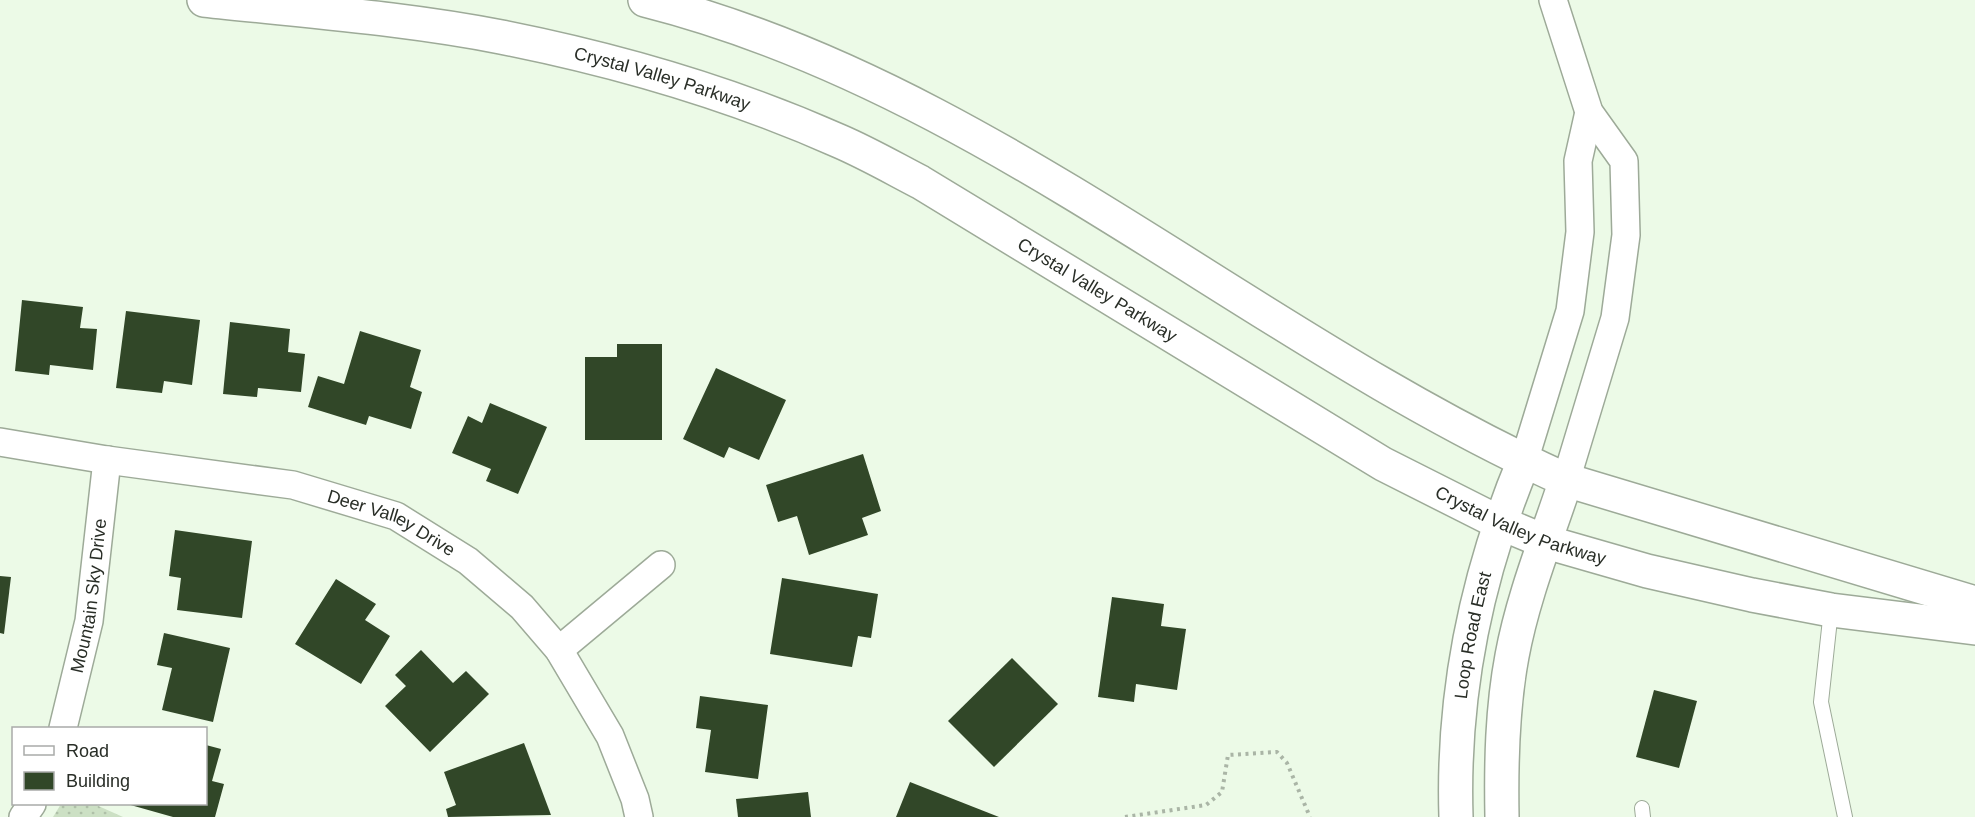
<svg xmlns="http://www.w3.org/2000/svg" width="1975" height="817" font-family="Arial,sans-serif">
<style>
.green{fill:url(#green-dots)}
.building{fill:#314728}
.lines{fill:none;stroke-linecap:round;stroke-linejoin:round}
.lane-casing{stroke:#9daa98;stroke-width:16}
.street-casing{stroke:#9daa98;stroke-width:30}
.secondary-casing{stroke:#9daa98;stroke-width:36}
.path{stroke:#aab5a6;stroke-width:4;stroke-dasharray:3 4.5;stroke-linecap:butt}
.lane{stroke:#fff;stroke-width:14}
.street{stroke:#fff;stroke-width:27}
.secondary{stroke:#fff;stroke-width:33}
.labels{text-anchor:middle;dominant-baseline:central;stroke-width:6;stroke-linejoin:round;paint-order:stroke}
.street-label{font-size:18px;fill:#292e27;stroke:#fff}
</style>
<defs>
<pattern id="green-dots" width="8" height="8" patternUnits="userSpaceOnUse" patternTransform="scale(1.5)"><rect width="8" height="8" fill="#cce0c4"/><path d="M2 2h.1M6 6h.1" fill="none" stroke="#afc0a8" stroke-width="1.8" stroke-linecap="round"/></pattern>
</defs>
<rect width="100%" height="100%" fill="#ecfae7"/>
<polygon class="green" points="61,804 94,804 123,817 53,817"/>
<g class="building">
<polygon points="22,300 83,307 80,328 97,329 93,370 50,365 49,375 15,371"/>
<polygon points="126,311 200,320 192,385 164,381 162,393 116,388"/>
<polygon points="230,322 290,329 288,352 305,354 301,392 258,388 257,397 223,394"/>
<polygon points="360,331 421,350 410,387 422,392 411,429 369,416 366,425 308,407 318,376 344,384"/>
<polygon points="617,344 662,344 662,440 585,440 585,357 617,357"/>
<polygon points="716,368 786,400 759,460 729,447 724,458 683,439"/>
<polygon points="490,403 547,427 518,494 486,481 491,469 452,453 468,416 482,423"/>
<polygon points="863,454 881,511 862,518 868,535 809,555 797,516 778,522 766,485"/>
<polygon points="175,530 252,541 242,618 177,610 181,578 169,576"/>
<polygon points="0,576 11,577 4,634 0,633"/>
<polygon points="782,578 878,594 871,638 858,636 852,667 770,654"/>
<polygon points="336,579 376,604 365,620 390,636 361,684 295,644"/>
<polygon points="1112,597 1164,604 1161,626 1186,629 1177,690 1136,684 1134,702 1098,697"/>
<polygon points="164,633 230,648 213,722 162,710 172,668 157,665"/>
<polygon points="421,650 453,683 466,671 489,694 430,752 385,706 406,686 395,675"/>
<polygon points="1012,658 1058,704 994,767 948,721"/>
<polygon points="1654,690 1697,701 1679,768 1636,757"/>
<polygon points="700,696 768,705 758,779 705,772 711,730 696,728"/>
<polygon points="524,743 551,815 448,817 446,809 456,805 444,772"/>
<polygon points="206,745 221,749 212,781 224,784 215,817 173,817 127,804 206,804"/>
<polygon points="910,782 999,817 896,817"/>
<polygon points="808,792 811,817 738,817 736,799"/>
</g>
<g class="lines">
<g class="lane-casing">
<g id="lane">
<polyline points="1831,610 1821,702 1845,817"/>
<polyline points="1642,808 1643,817"/>
</g>
</g>
<g class="street-casing">
<g id="street">
<polyline points="1553,0 1589,112 1624,161 1626,235 1615,318 1566,480"/>
<path id="s1" d="M0,442l107,18 186,25 103,31 72,45 54,46 37,43 51,86 25,63 4,18"/>
<polyline points="1524,461 1570,311 1580,232 1578,161 1589,112"/>
<polyline points="559,650 661,565"/>
<path id="s2" d="M63,728l26,-107 18,-161"/>
<polyline points="23,817 32,804"/>
</g>
</g>
<g class="secondary-casing">
<g id="secondary">
<path id="s3" d="M204,0c99,11 200,18 297,37 116,23 230,56 338,104 28,12 54,27 81,41l463,282 115,58 48,20 101,29 105,24 79,15 144,18"/>
<path d="M645,0c341,86 605,338 921,480l409,123"/>
<path id="s4" d="M1456,817c-4,-124 20,-241 68,-356"/>
<path d="M1502,817c-1,-54 0,-108 10,-161 11,-60 35,-118 54,-176"/>
</g>
</g>
<polyline class="path" points="1125,817 1206,805 1222,792 1228,755 1277,752 1287,763 1310,817"/>
<use href="#lane" class="lane"/>
<use href="#street" class="street"/>
<use href="#secondary" class="secondary"/>
</g>
<g class="labels">
<g class="street-label">
<text stroke="none"><textPath href="#s3" startOffset="466">Crystal Valley Parkway</textPath></text>
<text stroke="none"><textPath href="#s3" startOffset="952">Crystal Valley Parkway</textPath></text>
<text stroke="none"><textPath href="#s1" startOffset="402">Deer Valley Drive</textPath></text>
<text stroke="none"><textPath href="#s3" startOffset="1438">Crystal Valley Parkway</textPath></text>
<text stroke="none"><textPath href="#s2" startOffset="135">Mountain Sky Drive</textPath></text>
<text stroke="none"><textPath href="#s4" startOffset="183">Loop Road East</textPath></text>
</g>
</g>
<rect x="12" y="727" width="195" height="78" fill="#ffffff" stroke="#a9aba9" stroke-width="1.5"/>
<rect x="24" y="746" width="30" height="9" fill="#ffffff" stroke="#a9aba9" stroke-width="1.5"/>
<text x="66" y="757" font-size="18" fill="#292e27">Road</text>
<rect x="24" y="772" width="30" height="18" fill="#314728" stroke="#a9aba9" stroke-width="1.5"/>
<text x="66" y="787" font-size="18" fill="#292e27">Building</text>
</svg>
